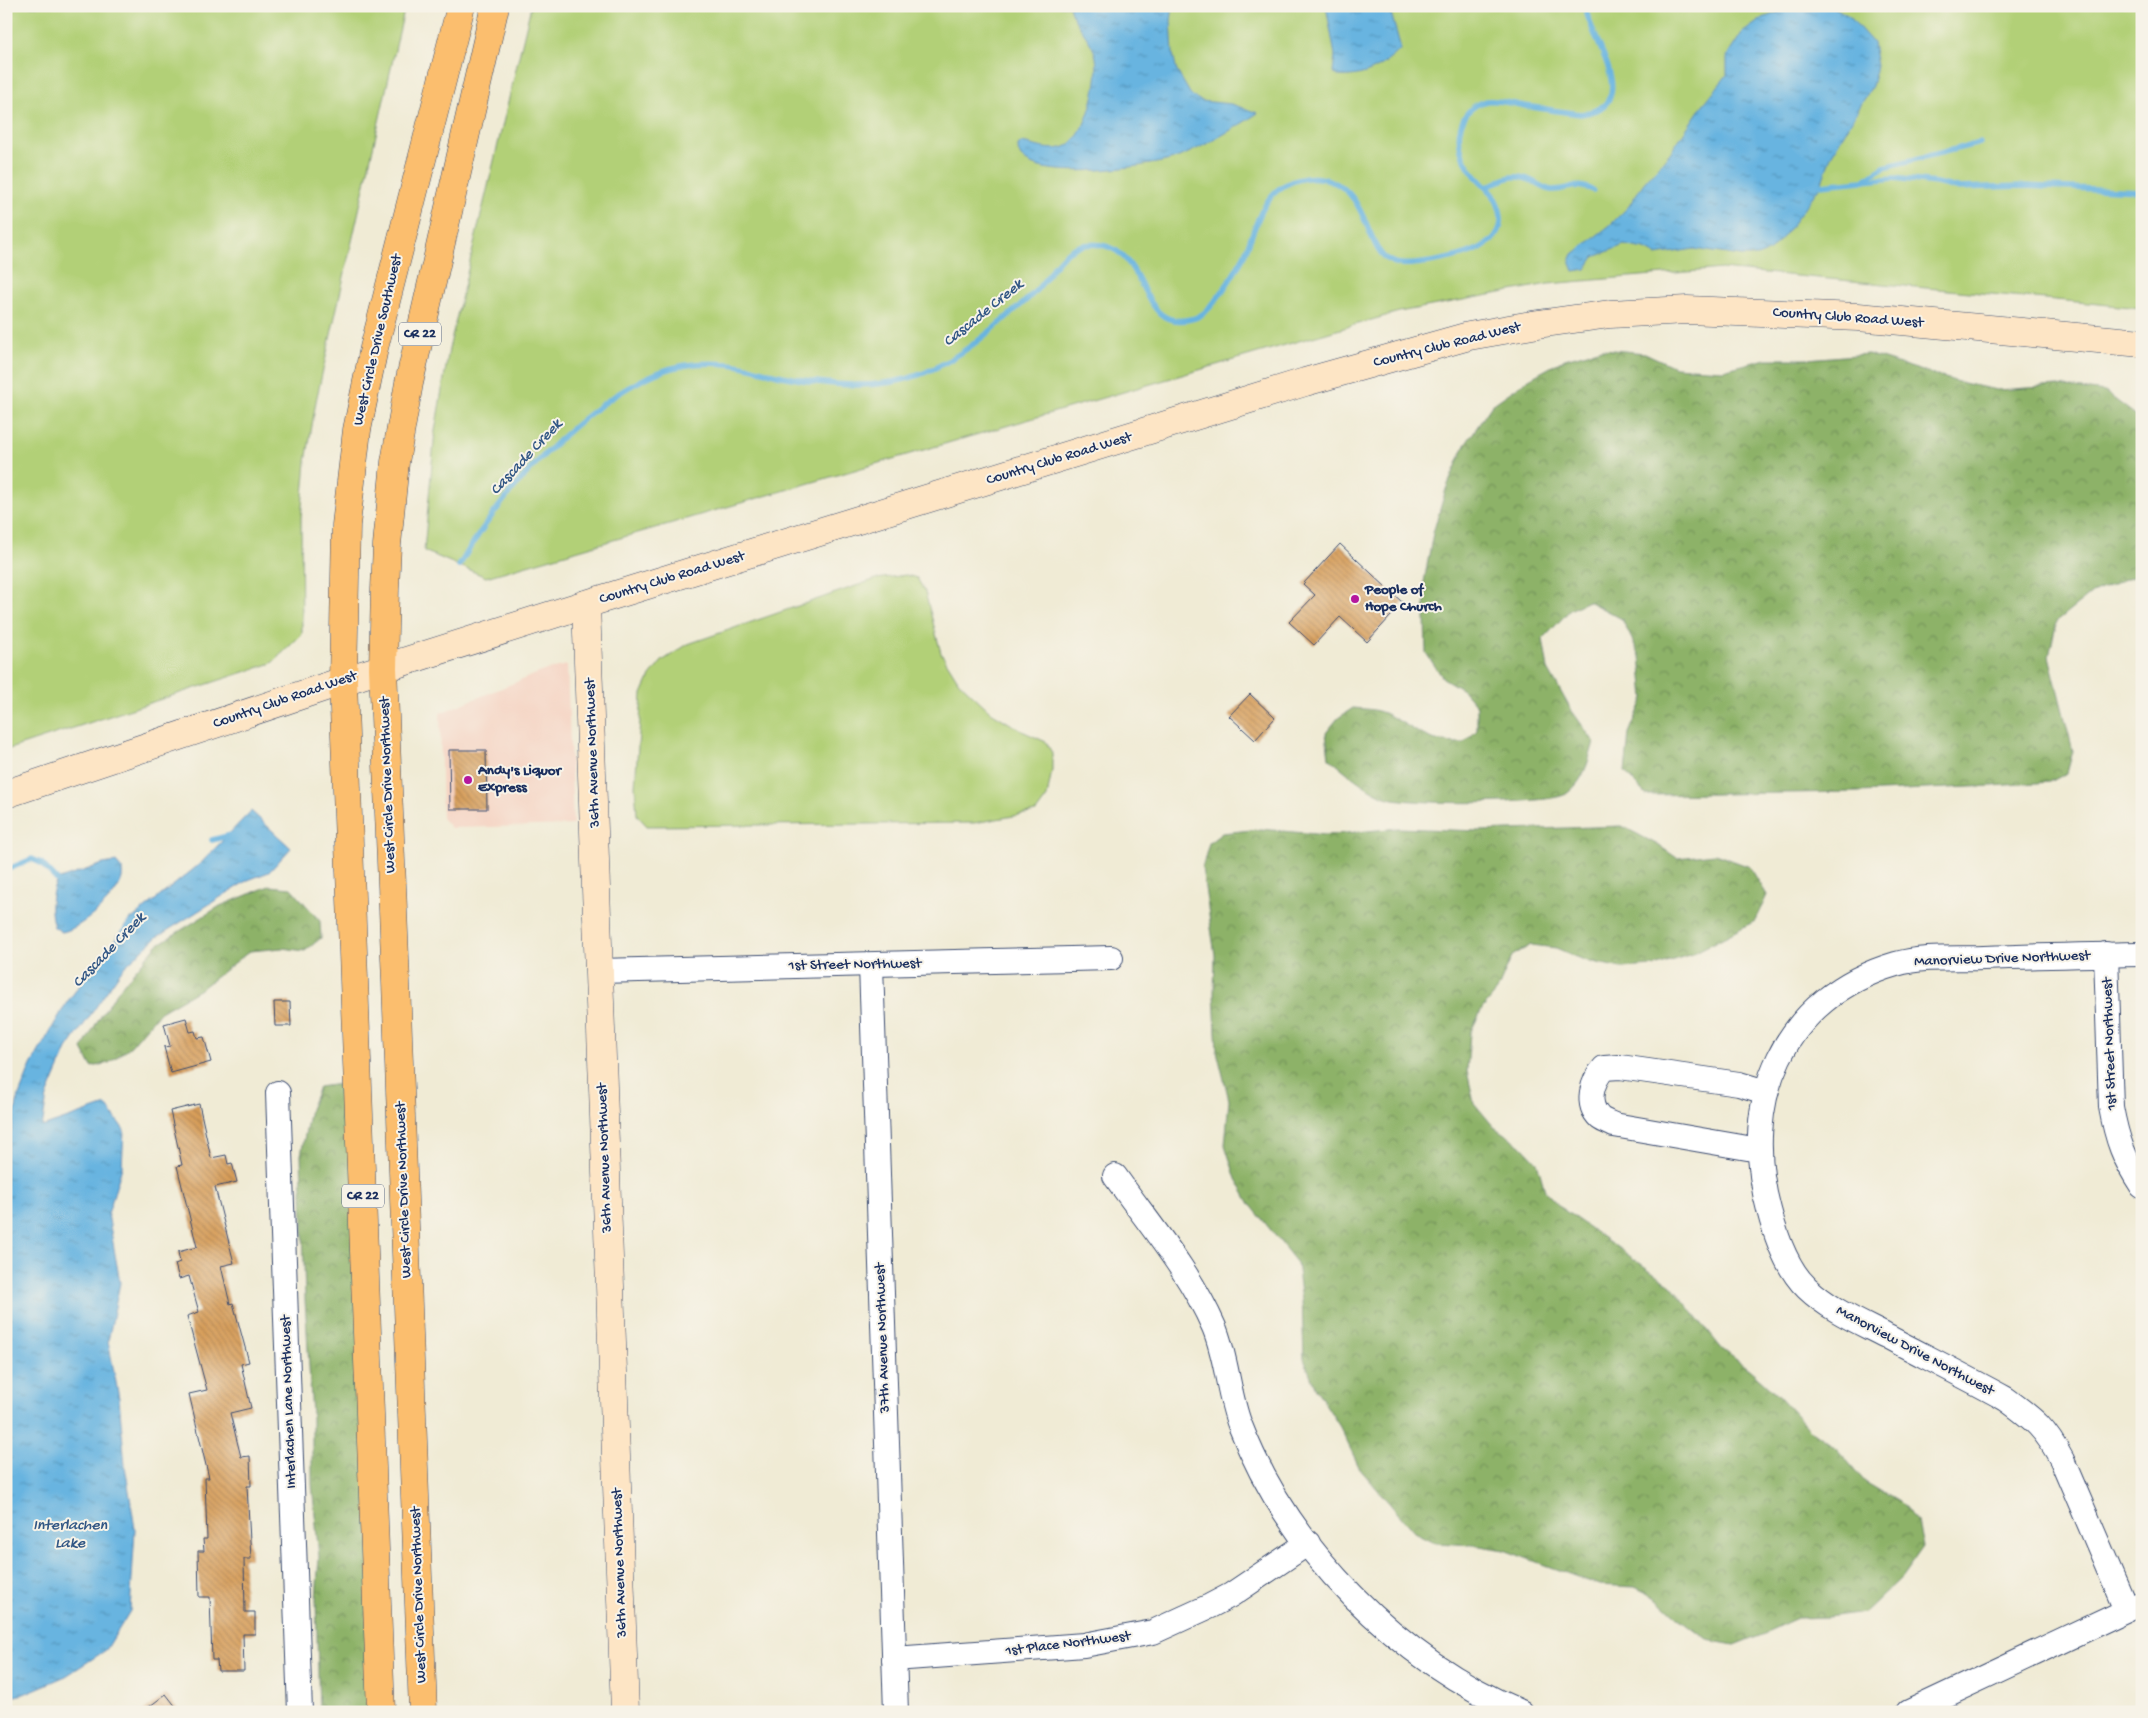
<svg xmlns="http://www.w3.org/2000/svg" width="2148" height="1718" font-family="'Gochi Hand',sans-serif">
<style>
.built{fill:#f5d3c2}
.green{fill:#b2d077;stroke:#66806a}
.forest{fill:url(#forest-crowns);stroke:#547063}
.water{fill:url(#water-ripples);stroke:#41729f}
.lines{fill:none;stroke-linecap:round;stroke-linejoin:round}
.stream{stroke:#67b4e0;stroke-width:5.5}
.building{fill:url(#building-back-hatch)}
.street-casing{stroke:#3b4b70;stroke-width:26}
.secondary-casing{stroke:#3b4b70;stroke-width:29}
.primary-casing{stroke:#3b4b70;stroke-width:29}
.street{stroke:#fff;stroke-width:24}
.secondary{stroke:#fde5c5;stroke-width:28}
.primary{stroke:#fbbe6e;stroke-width:28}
.poi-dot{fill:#b5179e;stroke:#f7f3e8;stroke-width:2}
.labels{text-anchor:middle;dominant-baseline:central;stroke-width:4;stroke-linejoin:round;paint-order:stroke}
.shield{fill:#f7f3e8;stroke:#5d6a87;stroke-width:1}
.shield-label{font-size:14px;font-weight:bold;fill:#1b2f5e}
.street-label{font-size:15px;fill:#1b2f5e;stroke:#f7f3e8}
.poi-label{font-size:15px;font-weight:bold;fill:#1b2f5e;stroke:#f7f3e8;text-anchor:start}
.water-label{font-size:16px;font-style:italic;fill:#325785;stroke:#f7f3e8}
</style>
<defs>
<pattern id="forest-crowns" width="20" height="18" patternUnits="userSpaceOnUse" patternTransform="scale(1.25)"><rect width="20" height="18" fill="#8db268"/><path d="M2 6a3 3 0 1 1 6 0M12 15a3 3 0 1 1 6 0" fill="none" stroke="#729159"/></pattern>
<pattern id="water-ripples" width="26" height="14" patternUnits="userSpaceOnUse" patternTransform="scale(1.25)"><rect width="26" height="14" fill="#67b4e0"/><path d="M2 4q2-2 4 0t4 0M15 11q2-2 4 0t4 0" fill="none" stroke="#5493b9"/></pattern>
<pattern id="building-back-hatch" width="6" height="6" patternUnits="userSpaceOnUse" patternTransform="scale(1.25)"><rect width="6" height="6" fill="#d79d59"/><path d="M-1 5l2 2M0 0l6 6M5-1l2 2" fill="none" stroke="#ae804d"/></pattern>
</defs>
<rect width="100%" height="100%" fill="#f7f3e8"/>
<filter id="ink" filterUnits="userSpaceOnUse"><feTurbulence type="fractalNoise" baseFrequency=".02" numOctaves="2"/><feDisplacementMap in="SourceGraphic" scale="10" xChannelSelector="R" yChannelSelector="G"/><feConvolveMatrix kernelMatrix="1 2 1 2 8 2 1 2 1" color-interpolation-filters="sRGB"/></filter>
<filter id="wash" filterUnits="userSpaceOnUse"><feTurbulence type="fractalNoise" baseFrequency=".0096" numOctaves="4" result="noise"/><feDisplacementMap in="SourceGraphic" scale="20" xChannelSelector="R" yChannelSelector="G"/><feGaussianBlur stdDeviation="1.12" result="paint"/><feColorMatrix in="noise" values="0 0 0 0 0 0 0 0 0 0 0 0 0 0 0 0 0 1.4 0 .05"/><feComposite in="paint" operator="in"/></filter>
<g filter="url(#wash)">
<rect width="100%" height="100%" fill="#f0ebd5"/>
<polygon class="built" points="567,665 573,825 451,828 442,818 440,713 546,670"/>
<g class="green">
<polygon points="6,6 405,6 316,401 306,462 301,518 302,634 272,663 6,750"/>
<polygon points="531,6 2142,6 2142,308 1722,269 1548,284 1399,312 486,577 424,551 435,431 449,349"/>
<polygon points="906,575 917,578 925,592 941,653 959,682 991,712 1022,731 1046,742 1052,753 1052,770 1047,797 1036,812 974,823 647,826 637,815 635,786 642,694 650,676 662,661 688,644 876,579"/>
</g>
<g class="forest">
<path d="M1602,349l43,4 30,14 48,3 43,-11h41l61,-5 90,28 39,8 61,-4 47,6 32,24 5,9v147l-50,21 -35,28 -8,35 24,95 -6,22 -17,9 -58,4 -134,6 -212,3 -21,-23 4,-39 15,-35 -4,-42 -18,-37 -34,-18 -18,9 -27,29 5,30 22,39 24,34c-6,20 -10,40 -28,52 -17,11 -160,11 -181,3 -21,-9 -39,-25 -56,-39l-3,-25 12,-15 15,-10c10,1 22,1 31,5 32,15 41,31 80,30l13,-13v-24l-14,-16 -20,-12 -17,-25 -2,-71 9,-49 13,-44 19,-44 27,-40 37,-26 36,-20z"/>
<polygon points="1622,826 1658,845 1677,858 1715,854 1750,867 1767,895 1755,921 1692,954 1654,966 1621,968 1584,960 1556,948 1531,945 1512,956 1497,991 1482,1009 1470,1033 1467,1071 1474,1103 1494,1127 1521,1145 1537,1162 1545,1191 1561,1208 1671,1285 1722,1349 1750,1370 1777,1394 1810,1430 1838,1450 1865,1482 1899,1502 1918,1523 1923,1547 1901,1578 1865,1612 1829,1617 1797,1618 1762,1634 1734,1645 1707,1640 1677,1617 1655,1597 1635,1587 1599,1585 1504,1550 1474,1545 1436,1543 1414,1532 1360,1469 1340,1427 1316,1389 1304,1359 1302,1300 1297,1263 1250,1204 1236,1179 1225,1145 1229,1100 1217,1051 1214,995 1215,955 1202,868 1209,843 1222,833 1261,829 1326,835 1398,828 1479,831"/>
<polygon points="269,886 291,888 320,921 321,938 305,951 282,948 250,951 202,988 159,1013 131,1046 109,1063 92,1067 82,1049 98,1020 120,988 157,945 220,906"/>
<polygon points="339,1084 353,1094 380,1712 319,1712 316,1599 319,1557 312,1484 312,1415 305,1300 301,1155 310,1109 319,1087"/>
</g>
<g class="water">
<path d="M1069,6h104l-2,15 2,33 4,17 14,24 10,6 30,3 27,9c-21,14 -64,40 -88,47 -22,6 -155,27 -152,-14l3,-3c15,2 31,10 46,3 21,-11 35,-71 28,-93 -6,-17 -22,-30 -26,-47z"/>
<path d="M1326,6h63l11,39v5c-18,18 -37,28 -62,26l-5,-4 2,-17z"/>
<polygon points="1794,6 1832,6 1849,16 1873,43 1877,66 1872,86 1831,156 1821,185 1784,236 1770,251 1757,256 1741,256 1694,249 1656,255 1645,249 1624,245 1594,257 1586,269 1574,271 1570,261 1573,254 1609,226 1629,206 1643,184 1670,153 1702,106 1727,75 1727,56 1742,33 1763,18"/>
<polygon points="251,811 291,848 269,872 248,880 157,937 123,968 67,1049 47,1096 42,1127 106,1105 124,1130 122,1167 108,1214 120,1283 108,1341 119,1398 125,1466 135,1529 130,1611 106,1650 66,1676 24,1694 6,1698 6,1158 18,1098 31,1065 67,1002 129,921 201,863"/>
<path d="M116,862l6,7c0,3 1,8 -1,12 -6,18 -41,48 -59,51l-8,-5c-5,-16 -4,-32 3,-47l46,-16z"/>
</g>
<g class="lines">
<g class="stream">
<polyline points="1866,179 1884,167 1980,143"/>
<polyline points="1821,185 1894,178 1936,183 1957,188 2023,186 2142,191"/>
<path d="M1487,187c19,-9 27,-15 47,-5 5,3 11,7 17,8 18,1 22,-9 42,0"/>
<path d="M459,566c41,-72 120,-160 198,-193 22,-9 47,-11 71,-9 18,1 36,8 54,12 47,10 97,15 142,-3 34,-14 65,-40 92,-64 8,-6 16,-14 23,-22 14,-17 22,-38 45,-42 68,-10 48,89 107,74 11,-2 18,-10 25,-19 10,-13 18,-26 26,-40 12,-25 17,-61 43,-75 14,-7 31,-10 46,-4 25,10 31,34 41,56 3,7 6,15 12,20 13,11 31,7 46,5 33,-6 90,-16 65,-64 -6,-10 -15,-16 -21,-24 -12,-14 -19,-35 -12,-52 4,-10 13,-18 24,-21 12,-2 27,3 39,5 19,3 37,6 56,8 64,-8 9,-74 4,-108"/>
<polyline points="212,840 235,834"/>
<polyline points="6,870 32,859 41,863 57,880"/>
</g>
</g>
<g id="blocks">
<g class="building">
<polygon points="1340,544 1403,603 1367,642 1340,617 1314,645 1289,622 1315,595 1303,584"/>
<polygon points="1250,694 1275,718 1255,740 1229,716"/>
<polygon points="449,750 486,750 487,809 450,809"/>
<polygon points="274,1002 290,1002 291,1026 275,1026"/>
<polygon points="186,1018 190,1032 195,1031 197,1038 204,1037 211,1062 171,1073 164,1047 170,1046 164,1024"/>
<polygon points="199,1104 211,1158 226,1155 228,1164 232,1163 237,1182 215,1187 234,1263 221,1266 230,1304 233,1303 249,1362 241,1364 251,1408 230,1413 241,1457 250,1456 251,1486 247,1486 251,1559 244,1559 245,1612 255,1612 255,1634 243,1634 244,1671 218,1671 217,1660 212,1660 210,1597 199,1597 198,1551 204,1551 203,1539 207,1539 205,1478 209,1478 189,1394 207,1390 187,1316 199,1312 189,1276 179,1279 175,1264 180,1262 178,1252 197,1247 177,1166 182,1165 170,1111"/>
<polygon points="166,1694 180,1712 142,1712"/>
</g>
</g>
</g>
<g filter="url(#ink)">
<use href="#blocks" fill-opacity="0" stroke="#3b4b70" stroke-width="1"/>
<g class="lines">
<g class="street-casing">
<g id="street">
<path d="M2106,954l5,153c6,33 13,52 31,79"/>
<polyline points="871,965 896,1712"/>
<polyline points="599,971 1111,958"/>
<polyline points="278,1093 300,1712"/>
<path d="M1759,1150l-145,-25c-4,-2 -10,-4 -14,-7 -15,-14 -8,-37 4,-50l16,-1 119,17 27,8"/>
<path d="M1115,1176c34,48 75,96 99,151 13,31 14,67 26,98 48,124 159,236 281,287"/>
<path d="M2126,1609l-64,-149c-17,-32 -27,-40 -56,-61 -40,-22 -80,-42 -120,-63 -27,-14 -56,-26 -79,-48 -20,-19 -31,-51 -38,-78 -30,-110 14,-213 127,-246 28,-8 60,-5 88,-6 52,-2 105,-3 158,-4"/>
<polyline points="894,1659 1084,1645 1153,1632 1210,1606 1231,1595 1308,1543"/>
<polyline points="1909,1712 2141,1603"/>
</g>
</g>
<g class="secondary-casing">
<g id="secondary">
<polyline points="586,604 625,1712"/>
<polyline points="6,794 343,681 586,604 1305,382 1469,336 1538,324 1610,314 1687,310 1858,317 2142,343"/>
</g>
</g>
<g class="primary-casing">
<g id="primary">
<polyline points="381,1712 343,681 346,525 357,430 374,348 461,6"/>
<polyline points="423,1712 396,982 383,668 385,589 387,545 395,462 409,383 495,6"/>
</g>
</g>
<use href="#street" class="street"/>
<use href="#secondary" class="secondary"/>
<use href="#primary" class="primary"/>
</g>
</g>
<g class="poi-dot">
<circle cx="1355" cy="599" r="5"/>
<circle cx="468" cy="780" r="5"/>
</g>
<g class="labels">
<g class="shield">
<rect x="399" y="322.5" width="42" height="23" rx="4"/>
<rect x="342" y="1184.5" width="42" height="23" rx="4"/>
</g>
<g class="shield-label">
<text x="420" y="334">CR 22</text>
<text x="363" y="1196">CR 22</text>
</g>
<g class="street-label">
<text transform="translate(1848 318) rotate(4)">Country Club Road West</text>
<text transform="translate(378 340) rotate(-77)">West Circle Drive Southwest</text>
<text transform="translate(1447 345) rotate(-14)">Country Club Road West</text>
<text transform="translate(1059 459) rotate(-17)">Country Club Road West</text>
<text transform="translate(672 578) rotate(-17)">Country Club Road West</text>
<text transform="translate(285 700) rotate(-19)">Country Club Road West</text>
<text transform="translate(593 753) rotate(-92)">36th Avenue Northwest</text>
<text transform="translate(388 785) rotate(-92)">West Circle Drive Northwest</text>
<text transform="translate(2002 959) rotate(-2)">Manorview Drive Northwest</text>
<text transform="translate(855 965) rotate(-1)">1st Street Northwest</text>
<text transform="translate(2110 1044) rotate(-92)">1st Street Northwest</text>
<text transform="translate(605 1158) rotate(-92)">36th Avenue Northwest</text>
<text transform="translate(404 1190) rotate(-92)">West Circle Drive Northwest</text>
<text transform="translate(883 1338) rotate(-92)">37th Avenue Northwest</text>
<text transform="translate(1915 1351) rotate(28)">Manorview Drive Northwest</text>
<text transform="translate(289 1402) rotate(-92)">Interlachen Lane Northwest</text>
<text transform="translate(620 1563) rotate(-92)">36th Avenue Northwest</text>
<text transform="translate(419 1595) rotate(-92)">West Circle Drive Northwest</text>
<text transform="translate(1068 1644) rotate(-7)">1st Place Northwest</text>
</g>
<g class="poi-label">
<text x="1365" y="590">People of<tspan x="1365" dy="17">Hope Church</tspan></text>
<text x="478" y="771">Andy's Liquor<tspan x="478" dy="17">Express</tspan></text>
</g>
<g class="water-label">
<text transform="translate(984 314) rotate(-39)">Cascade Creek</text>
<text transform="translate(527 458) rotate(-47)">Cascade Creek</text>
<text transform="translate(110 951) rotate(-46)">Cascade Creek</text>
<text x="70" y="1526">Interlachen<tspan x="70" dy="18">Lake</tspan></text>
</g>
</g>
<rect width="2148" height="1718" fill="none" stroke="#f7f3e8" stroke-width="25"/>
</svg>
